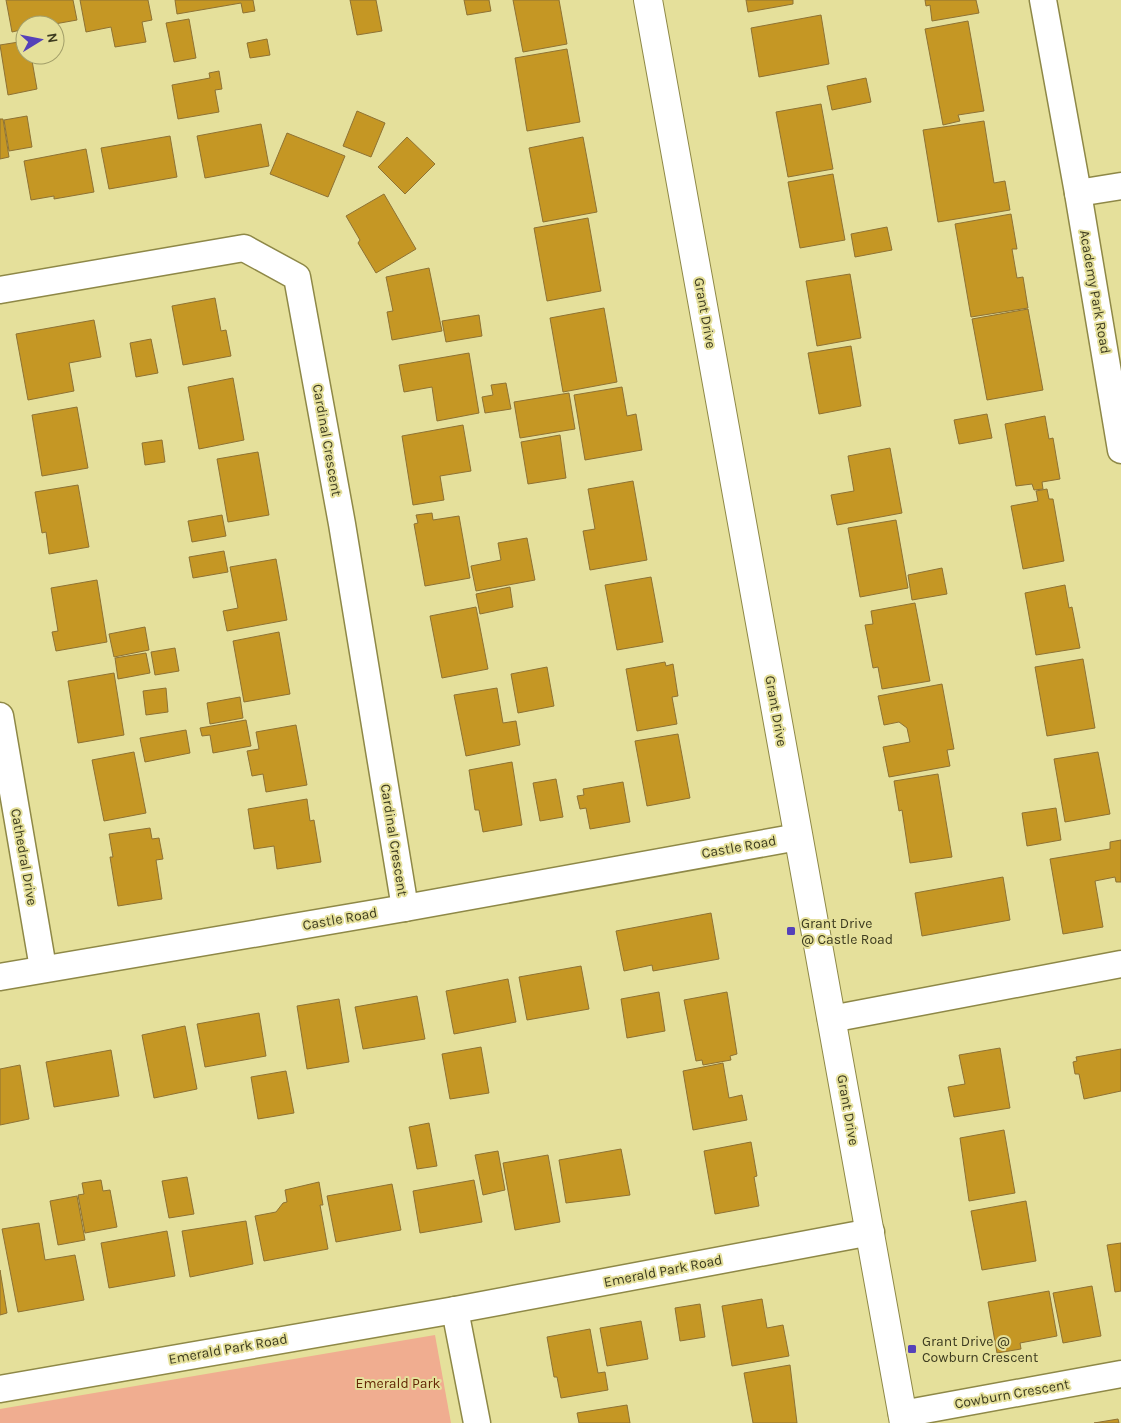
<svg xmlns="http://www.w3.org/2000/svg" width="1121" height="1423" font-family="Karla,sans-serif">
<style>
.green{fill:#f0ad90}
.building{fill:#c59724;stroke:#8e7234}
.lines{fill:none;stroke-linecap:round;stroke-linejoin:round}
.street-casing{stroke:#8e8847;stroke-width:29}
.secondary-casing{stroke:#8e8847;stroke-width:30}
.street{stroke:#fff;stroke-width:26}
.secondary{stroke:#fff;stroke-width:28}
.poi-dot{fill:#5541b9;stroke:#e5e09b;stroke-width:2}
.labels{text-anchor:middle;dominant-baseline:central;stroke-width:4;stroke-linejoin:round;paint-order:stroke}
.street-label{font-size:14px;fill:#3d3b1f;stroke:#e5e09b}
.poi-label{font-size:14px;fill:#3d3b1f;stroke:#e5e09b;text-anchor:start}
.park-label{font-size:14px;fill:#642604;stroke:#e5e09b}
</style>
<rect width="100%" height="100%" fill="#e5e09b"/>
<polygon class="green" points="435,1335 451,1423 0,1423 0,1409"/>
<g class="building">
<polygon points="6,0 73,0 77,20 49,25 25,25 25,29 12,32"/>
<polygon points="80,0 148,0 152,20 142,22 146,42 115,47 111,27 86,32"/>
<polygon points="175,0 253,0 255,11 243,13 241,3 177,14"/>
<polygon points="350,0 376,0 382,31 357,35"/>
<polygon points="464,0 489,0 491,11 467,15"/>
<polygon points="513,0 559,0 567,44 523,52"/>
<polygon points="746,0 793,0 793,4 748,12"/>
<polygon points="925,0 976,0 979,13 932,21 930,5 926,6"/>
<polygon points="821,15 829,64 759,77 751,28"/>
<polygon points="189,19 196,58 174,62 166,23"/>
<polygon points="968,21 984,111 958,115 960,121 943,125 925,29"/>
<polygon points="267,39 270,55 250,58 247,43"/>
<polygon points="25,41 25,55 31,55 37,89 8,95 0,45"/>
<polygon points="567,49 580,122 527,131 515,58"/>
<polygon points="219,71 222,89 215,90 219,112 178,119 172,85 210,78 209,73"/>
<polygon points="866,78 871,102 832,110 827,86"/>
<polygon points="821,104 833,169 788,177 776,112"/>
<polygon points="357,111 385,123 371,157 343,146"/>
<polygon points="27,116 32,147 9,151 4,120"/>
<polygon points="0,119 3,119 9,157 0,159"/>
<polygon points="984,121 994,183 1005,181 1010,210 938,222 923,130"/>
<polygon points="261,124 269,166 205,178 197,136"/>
<polygon points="287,133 345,156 328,197 270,174"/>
<polygon points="170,136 177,177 109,189 101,148"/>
<polygon points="407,137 435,164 405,194 378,167"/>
<polygon points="583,137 597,212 543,222 529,148"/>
<polygon points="86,149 94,192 54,199 54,196 31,200 24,161"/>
<polygon points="833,174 845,240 800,248 788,182"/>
<polygon points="384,194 416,249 376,273 358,243 360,240 346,216"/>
<polygon points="1011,214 1017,249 1012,249 1017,278 1023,277 1028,308 971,317 955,224"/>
<polygon points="588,218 601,291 547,301 534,228"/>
<polygon points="887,227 892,250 855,257 851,234"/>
<polygon points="429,268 442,331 392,340 387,312 393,311 386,277"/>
<polygon points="850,274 861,338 817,346 806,281"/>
<polygon points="215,298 221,331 226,330 231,356 183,365 172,306"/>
<polygon points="604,308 617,382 563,392 550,318"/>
<polygon points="1028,309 1043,390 987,400 972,319"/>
<polygon points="479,315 482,336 446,342 442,321"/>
<polygon points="94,320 101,357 69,363 74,391 28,400 16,334"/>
<polygon points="151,339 158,373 136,377 130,343"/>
<polygon points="851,346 861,406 819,414 808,353"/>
<polygon points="469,353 479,413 437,421 432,387 404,392 399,365"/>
<polygon points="233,378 244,440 199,449 188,387"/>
<polygon points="506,383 511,409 485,413 482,397 493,395 491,385"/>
<polygon points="622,387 627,416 636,414 642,450 585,460 574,395"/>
<polygon points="569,393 575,429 520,438 514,402"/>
<polygon points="77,407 88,468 42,476 32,415"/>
<polygon points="987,414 992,438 959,444 954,420"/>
<polygon points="1045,416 1049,439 1053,438 1060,479 1042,482 1043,489 1034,490 1032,484 1016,486 1005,424"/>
<polygon points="463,425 471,471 440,476 444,500 413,505 402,436"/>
<polygon points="560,435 566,478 528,484 521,442"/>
<polygon points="162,440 165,462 145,465 142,443"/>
<polygon points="890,448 902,513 837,525 831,495 854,491 848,456"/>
<polygon points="258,452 269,515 228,522 217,459"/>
<polygon points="633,481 647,560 590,570 583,531 595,529 588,489"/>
<polygon points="78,485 89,547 49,554 46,532 42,533 35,492"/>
<polygon points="1047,489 1049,499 1053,499 1064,561 1023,569 1011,506 1038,501 1036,491"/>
<polygon points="432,513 433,520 459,516 470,578 425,586 414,524 418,523 416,515"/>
<polygon points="222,515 226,536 192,542 188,521"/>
<polygon points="896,520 908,588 860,597 848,528"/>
<polygon points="527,538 535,580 476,591 471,566 501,560 498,543"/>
<polygon points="224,551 228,572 193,578 189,557"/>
<polygon points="276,559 287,620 227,631 223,611 238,608 230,567"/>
<polygon points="942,568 947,594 912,600 908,575"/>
<polygon points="651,577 663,642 617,650 605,585"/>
<polygon points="97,580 107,642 56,651 52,632 58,631 51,588"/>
<polygon points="1065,585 1069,608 1072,607 1080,648 1036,655 1025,593"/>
<polygon points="510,587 513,607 480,614 476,594"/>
<polygon points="915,603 930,681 882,689 878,667 873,668 865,625 873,624 871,611"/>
<polygon points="476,607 488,669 442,678 430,616"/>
<polygon points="145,627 149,650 114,657 109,634"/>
<polygon points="279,632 290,694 244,702 233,641"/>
<polygon points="175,648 179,671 155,675 151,652"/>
<polygon points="146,653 150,673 118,679 115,658"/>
<polygon points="1083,659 1095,728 1047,736 1035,667"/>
<polygon points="665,662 666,666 673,664 678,696 672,697 677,724 637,731 626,669"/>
<polygon points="547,667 554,706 518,713 511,674"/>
<polygon points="114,673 124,735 78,743 68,681"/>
<polygon points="942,684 954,749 947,750 950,766 889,777 883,747 910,742 907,728 899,722 884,725 878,696"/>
<polygon points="166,688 168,712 146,715 143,691"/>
<polygon points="497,688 503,723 516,721 520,745 466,756 454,695"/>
<polygon points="240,697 243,718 210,724 207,703"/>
<polygon points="246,720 251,746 213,753 210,735 202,736 200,728"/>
<polygon points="296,725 307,785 266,792 263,774 252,776 247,751 259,749 256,732"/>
<polygon points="186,730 190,753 145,762 140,738"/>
<polygon points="678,734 690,798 647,806 635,741"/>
<polygon points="134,752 146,813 104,821 92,760"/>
<polygon points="1098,752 1110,814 1065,822 1054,759"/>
<polygon points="512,762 522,825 483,832 479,810 475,810 469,770"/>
<polygon points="938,774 952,857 910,863 902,810 899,811 894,781"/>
<polygon points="556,779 563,817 540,821 533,783"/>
<polygon points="623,782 630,822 590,829 586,808 580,809 577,796 584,795 583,789"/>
<polygon points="307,799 310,821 314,820 321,862 277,869 274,846 254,849 248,809"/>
<polygon points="1056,808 1061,840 1027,846 1022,813"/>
<polygon points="150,828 152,839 159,838 163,859 156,860 162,899 118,906 110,857 113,857 109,834"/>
<polygon points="1121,840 1121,882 1116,882 1115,877 1095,881 1103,927 1063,934 1050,859 1110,849 1110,842"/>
<polygon points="1003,877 1010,920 922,936 915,893"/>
<polygon points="711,913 719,959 653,971 652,965 624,971 616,931"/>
<polygon points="581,966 589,1009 527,1020 519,977"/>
<polygon points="508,979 516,1022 454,1034 446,991"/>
<polygon points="659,992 665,1031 627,1038 621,999"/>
<polygon points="727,992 737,1054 730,1056 731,1060 703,1065 702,1060 696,1061 684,1000"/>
<polygon points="417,996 425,1039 363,1049 355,1007"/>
<polygon points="339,999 349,1062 307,1069 297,1006"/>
<polygon points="259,1013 266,1056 205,1067 197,1024"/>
<polygon points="185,1026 197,1089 154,1098 142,1035"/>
<polygon points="481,1047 489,1093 450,1099 442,1054"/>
<polygon points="1000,1048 1010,1108 954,1117 948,1087 965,1084 959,1055"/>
<polygon points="1121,1049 1121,1091 1084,1099 1079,1074 1075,1074 1073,1062 1077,1061 1076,1057"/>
<polygon points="111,1050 119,1096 54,1107 46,1062"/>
<polygon points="723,1063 729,1098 742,1095 747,1120 693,1130 683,1071"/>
<polygon points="20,1065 29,1119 0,1125 0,1069"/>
<polygon points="286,1071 294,1113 258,1119 251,1077"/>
<polygon points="429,1123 437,1166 417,1169 409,1127"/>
<polygon points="1004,1130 1015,1193 969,1201 960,1138"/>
<polygon points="751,1142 757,1176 754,1177 759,1206 715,1214 704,1151"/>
<polygon points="621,1149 630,1195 566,1203 559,1160"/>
<polygon points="498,1151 505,1190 483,1195 475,1155"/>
<polygon points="548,1155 560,1222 515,1230 503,1163"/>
<polygon points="187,1177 194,1214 169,1218 162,1181"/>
<polygon points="101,1180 103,1191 110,1190 117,1227 85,1233 78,1195 84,1194 82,1183"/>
<polygon points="474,1180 482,1222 420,1233 413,1191"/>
<polygon points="319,1182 323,1205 320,1205 328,1249 264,1261 255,1216 276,1212 283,1203 287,1202 285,1190"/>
<polygon points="392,1184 401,1230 336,1242 327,1196"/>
<polygon points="77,1196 85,1240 58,1245 50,1201"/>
<polygon points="1026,1201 1036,1261 982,1270 971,1211"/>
<polygon points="246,1221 253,1264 190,1277 182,1231"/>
<polygon points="39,1223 45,1260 75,1255 84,1300 18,1312 2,1229"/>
<polygon points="167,1231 175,1276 109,1288 101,1243"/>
<polygon points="1121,1243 1121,1291 1115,1292 1107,1245"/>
<polygon points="0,1270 7,1313 0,1315"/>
<polygon points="1092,1286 1101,1336 1063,1343 1053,1293"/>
<polygon points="1049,1291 1057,1336 1020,1343 1021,1349 997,1353 988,1302"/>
<polygon points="762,1299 767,1328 783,1325 789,1356 732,1366 722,1306"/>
<polygon points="700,1304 705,1337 680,1341 675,1308"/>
<polygon points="641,1321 648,1359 607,1366 600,1328"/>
<polygon points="590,1329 598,1373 605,1372 608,1390 561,1398 557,1377 554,1377 547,1337"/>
<polygon points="790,1365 797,1423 753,1423 744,1373"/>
<polygon points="627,1405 630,1423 579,1423 577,1413"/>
<polygon points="1118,1419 1119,1423 1094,1423"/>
</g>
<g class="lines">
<g class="street-casing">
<g id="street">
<polyline points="1043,0 1078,193 1121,186"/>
<polyline points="1078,193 1121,450"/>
<polyline points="0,290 244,248 297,277 342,524 405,908"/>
<polyline points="0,716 43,968"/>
<polyline points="0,977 405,908 798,837"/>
<polyline points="831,1019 1121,964"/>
<polyline points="455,1310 477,1423"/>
<polyline points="0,1389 455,1310 871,1232"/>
<polyline points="902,1414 1121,1374"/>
</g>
</g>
<g class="secondary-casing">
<polyline id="secondary" points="648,0 904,1423"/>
</g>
<use href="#street" class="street"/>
<use href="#secondary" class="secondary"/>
</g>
<g class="poi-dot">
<rect x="786" y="926" width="10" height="10" rx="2.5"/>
<rect x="907" y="1344" width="10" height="10" rx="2.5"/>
</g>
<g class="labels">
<g class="street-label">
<text transform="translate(1095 292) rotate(80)">Academy Park Road</text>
<text transform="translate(705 313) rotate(80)">Grant Drive</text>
<text transform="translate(327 440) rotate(80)">Cardinal Crescent</text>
<text transform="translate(776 711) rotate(80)">Grant Drive</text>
<text transform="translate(394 840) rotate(81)">Cardinal Crescent</text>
<text transform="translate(739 847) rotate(-10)">Castle Road</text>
<text transform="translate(24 857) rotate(80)">Cathedral Drive</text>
<text transform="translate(340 919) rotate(-10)">Castle Road</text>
<text transform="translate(848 1110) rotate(80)">Grant Drive</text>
<text transform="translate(663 1271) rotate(-11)">Emerald Park Road</text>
<text transform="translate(228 1349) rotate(-10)">Emerald Park Road</text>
<text transform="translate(1012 1394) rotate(-10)">Cowburn Crescent</text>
</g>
<g class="poi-label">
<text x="801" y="923">Grant Drive<tspan x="801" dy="16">@ Castle Road</tspan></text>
<text x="922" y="1341">Grant Drive @<tspan x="922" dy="16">Cowburn Crescent</tspan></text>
</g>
<g class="park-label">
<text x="398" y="1383">Emerald Park</text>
</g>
</g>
<g transform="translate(40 40) rotate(80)"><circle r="24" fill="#e5e09b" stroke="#a29e69"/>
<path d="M0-4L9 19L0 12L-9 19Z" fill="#5541b9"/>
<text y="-8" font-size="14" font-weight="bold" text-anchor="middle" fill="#3d3b1f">N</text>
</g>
</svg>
